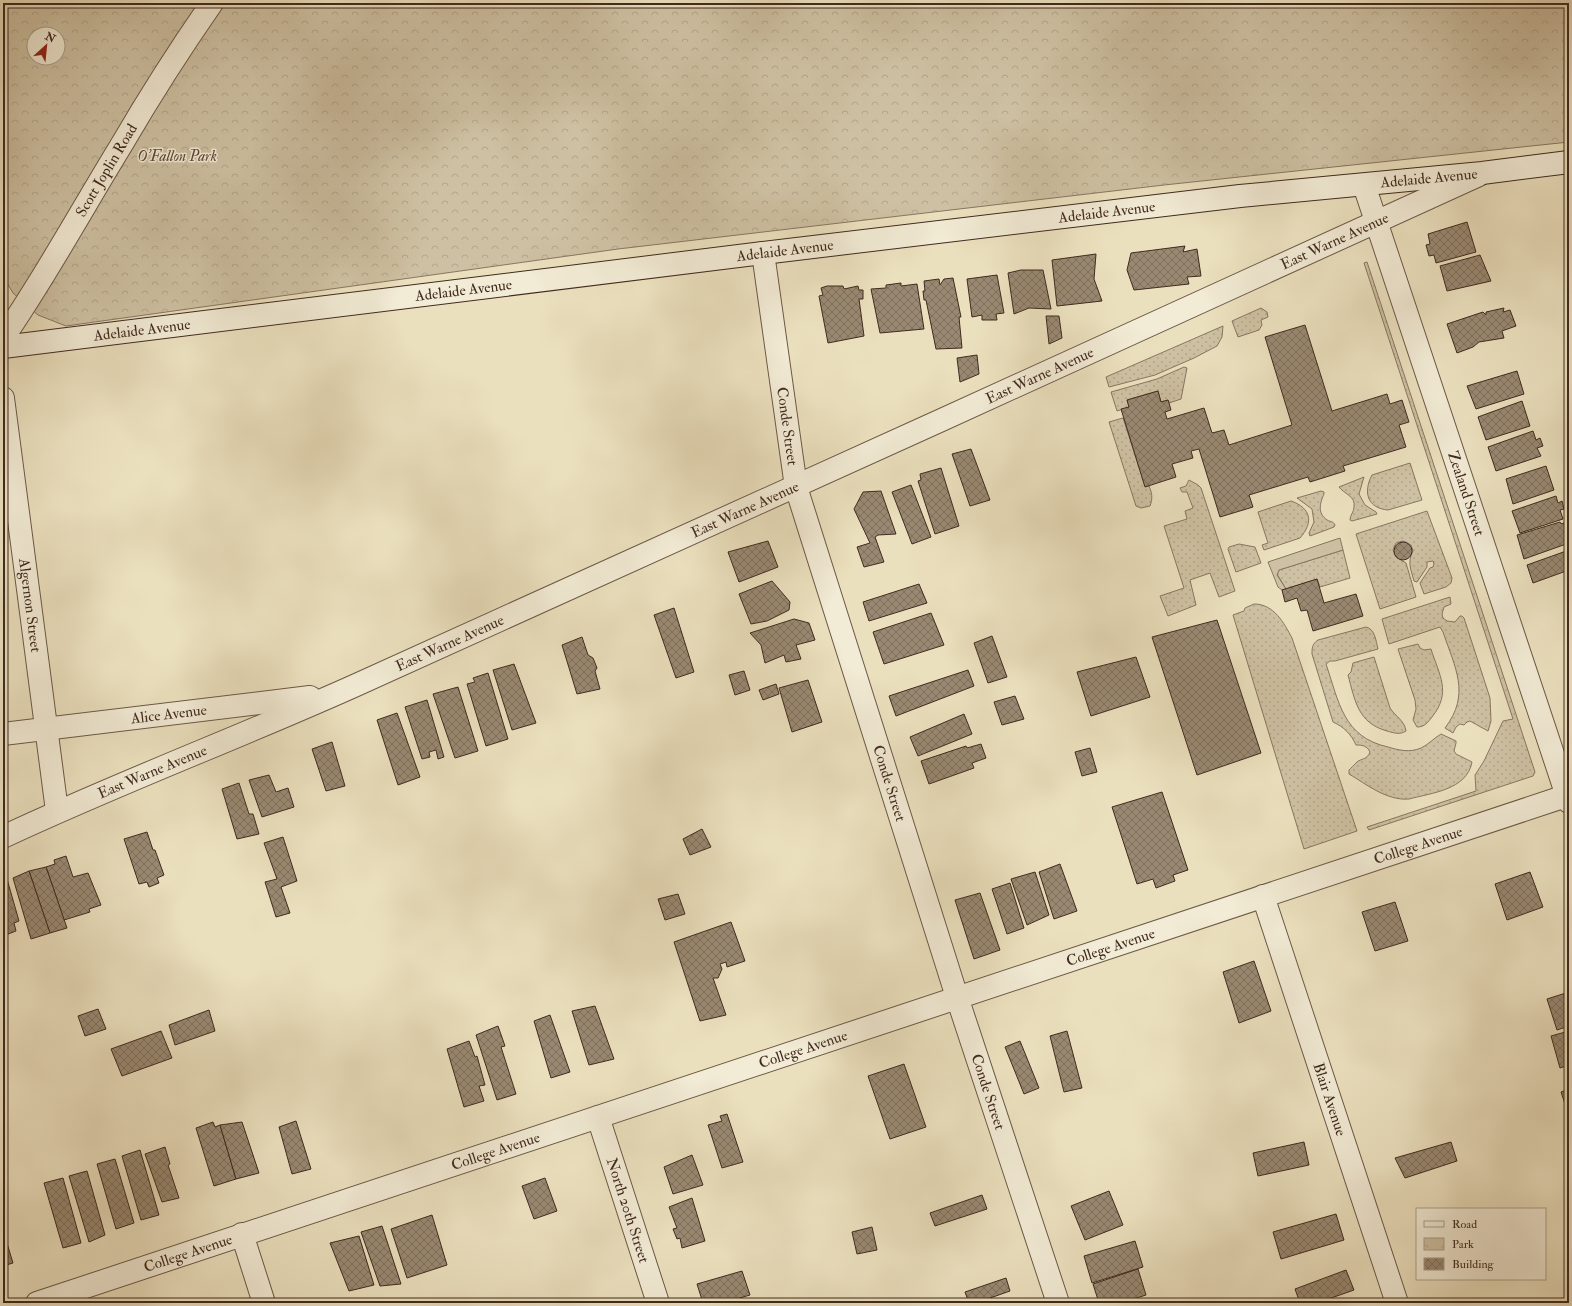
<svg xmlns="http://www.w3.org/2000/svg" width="1572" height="1306" font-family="'IM FELL Double Pica',serif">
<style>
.grass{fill:url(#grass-dots);stroke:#887661}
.park{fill:url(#park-crowns);stroke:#887661;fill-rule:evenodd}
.garden{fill:#cec1a3;stroke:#887661}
.building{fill:url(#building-cross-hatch);stroke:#412a1f}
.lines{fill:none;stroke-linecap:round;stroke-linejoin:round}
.street-casing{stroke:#6c5847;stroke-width:24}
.secondary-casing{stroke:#412a1f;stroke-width:24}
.street{stroke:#f2ebd5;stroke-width:22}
.secondary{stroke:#f2ebd5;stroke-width:22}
.labels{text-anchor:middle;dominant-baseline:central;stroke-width:3;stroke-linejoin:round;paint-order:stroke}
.park-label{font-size:15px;font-style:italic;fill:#5d4839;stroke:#f2ebd5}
.street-label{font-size:15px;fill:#412a1f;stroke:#f2ebd5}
</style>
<defs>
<pattern id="grass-dots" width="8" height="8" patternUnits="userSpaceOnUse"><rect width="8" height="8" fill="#cec1a3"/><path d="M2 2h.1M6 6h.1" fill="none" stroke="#b2a68c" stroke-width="1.8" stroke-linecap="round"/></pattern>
<pattern id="park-crowns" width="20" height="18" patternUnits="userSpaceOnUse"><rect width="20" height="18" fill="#cec1a3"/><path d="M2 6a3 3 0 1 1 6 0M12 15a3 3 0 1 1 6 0" fill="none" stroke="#b2a68c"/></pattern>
<pattern id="building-cross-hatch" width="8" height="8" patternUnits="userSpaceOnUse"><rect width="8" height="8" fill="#998972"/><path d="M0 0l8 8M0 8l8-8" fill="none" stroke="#7e705d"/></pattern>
</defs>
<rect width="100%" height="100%" fill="#ebe0be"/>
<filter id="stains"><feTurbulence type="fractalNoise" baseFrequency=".005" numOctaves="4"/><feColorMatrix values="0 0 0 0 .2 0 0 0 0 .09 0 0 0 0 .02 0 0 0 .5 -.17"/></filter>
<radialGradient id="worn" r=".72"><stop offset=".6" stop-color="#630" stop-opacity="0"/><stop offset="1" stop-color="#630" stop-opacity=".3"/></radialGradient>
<g class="grass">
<polygon points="1367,262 1535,772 1533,776 1369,830 1367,827 1476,791 1475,775 1484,761 1503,721 1513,719 1364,263"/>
<polygon points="1261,308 1267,312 1268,317 1261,320 1262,325 1259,330 1238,337 1232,321"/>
<polygon points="1223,326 1222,337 1217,346 1194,358 1155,375 1109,387 1106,377"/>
<polygon points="1184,367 1187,368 1181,399 1169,403 1168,400 1161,402 1158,391 1127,400 1129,407 1117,411 1111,392 1157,379"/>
<path d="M1123,418l22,68h4c3,7 4,12 1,20l-9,2 -5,-2 -27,-84z"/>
<path d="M1410,463l12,37 -34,10c-21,-2 -25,-18 -16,-35z"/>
<path d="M1364,477l-5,17 6,11 11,7 1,2 -25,7 -2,-1c0,-5 4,-8 4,-13 2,-11 -10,-13 -15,-20z"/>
<polygon points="1189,480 1198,485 1201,488 1235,591 1219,597 1210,573 1190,580 1196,605 1168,616 1160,596 1184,588 1164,526 1187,519 1185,511 1193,508 1187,492 1182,492 1180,488 1186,486"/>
<path d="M1321,491l3,1v2c-4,9 -7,19 3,26 4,2 6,1 8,5l-1,2 -24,9 -1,-3 5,-11 -2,-13 -15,-11z"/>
<path d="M1291,501c20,7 23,21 9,37l-36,12 -2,-5 6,-2 -10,-31z"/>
<path d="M1427,511l25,67 -1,5 -5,4 -22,7 -4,-11 10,-15 3,-1 1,-3 -1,-3 -6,1v5l-10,15 -3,-1c-3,-11 -7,-19 -1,-30l-2,-6 -8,-4 -7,2 -3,7 3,7 10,6 10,34 -36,12 -24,-75z"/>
<polygon points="1239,544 1255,547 1261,563 1236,572 1228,549 1229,547"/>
<polygon points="1343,550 1350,578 1320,587 1317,579 1286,589 1277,574 1279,570"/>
<path d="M1450,597l1,7 -7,3 -2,7 1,4 4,3 8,1 5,-6h2l2,2 26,80 1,23 -3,10 -18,-10 -3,1 -3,3 -4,-1 -4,3 -3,6 -8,-5c26,-34 10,-60 -2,-96l-3,-5 -51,17 -7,-25z"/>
<path d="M1254,604c20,0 30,19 38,34l65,193 -53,18 -71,-234 11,-4 1,-3z"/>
<path d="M1366,627c9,2 10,14 12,22l-43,12h-5l-4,3c13,38 17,73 62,83 10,3 22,6 33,1 7,-3 13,-10 20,-14l15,7v2l-2,8 2,3 16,8c-5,28 -41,31 -63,37 -22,2 -43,-15 -60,-25v-4c2,-2 5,-5 8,-8 5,-4 10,-2 13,-10 -3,-6 -7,-7 -14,-7 -5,-11 -12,-18 -23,-23l-21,-68c0,-6 0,-10 6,-14z"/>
<path d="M1418,644l2,4 4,2 7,-1c8,26 21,43 1,68 -4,5 -7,10 -15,10l-4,-7 3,-11 -1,-9 -17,-51z"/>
<path d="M1374,657l16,51c5,8 15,13 16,23 -6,4 -12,2 -19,0 -29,-8 -32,-30 -39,-56l3,-3 2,-9z"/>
</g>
<path class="park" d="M3,3h1566v139l-405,43 -546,64 -552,77 -28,-11 -25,-22 -10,-17zM34,34h24v24h-24z"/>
<polygon class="garden" points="1340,538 1343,550 1279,570 1277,575 1286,589 1282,590 1278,587 1268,562"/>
<g class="building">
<polygon points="1467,222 1476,252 1436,263 1434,255 1429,256 1426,245 1430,244 1428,234"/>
<polygon points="1185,246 1183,252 1197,249 1201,276 1187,277 1189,284 1134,290 1127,270 1131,253"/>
<polygon points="1096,254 1094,279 1102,301 1057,306 1052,260"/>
<polygon points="1480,255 1491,281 1447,291 1440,266"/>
<polygon points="1021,270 1043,270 1051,309 1029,308 1014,314 1008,273"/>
<polygon points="997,275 1004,313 996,314 997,320 982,320 982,315 972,317 967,279"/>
<polygon points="953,278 961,317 959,317 962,348 936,349 926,300 924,300 923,291 925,291 924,281 939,279 940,285 944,279"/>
<polygon points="901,283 901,286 917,284 924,329 880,333 871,289 886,288 886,285"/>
<polygon points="827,286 843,286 844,289 858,286 859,290 863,290 863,299 859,299 864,336 828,343 819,296 823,295 821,288"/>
<polygon points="1504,308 1503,312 1510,310 1516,326 1502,331 1504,338 1479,342 1473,347 1457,353 1447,324 1483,312 1486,315 1486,312"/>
<polygon points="1046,316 1059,316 1062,338 1049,344"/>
<polygon points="1305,325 1332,411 1387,394 1390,404 1402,400 1409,422 1399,425 1406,447 1343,466 1345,471 1310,482 1308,477 1249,495 1253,507 1220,517 1199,449 1191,451 1193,458 1172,464 1176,477 1145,487 1121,409 1129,407 1127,400 1158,391 1161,402 1168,400 1169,403 1171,410 1165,412 1167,419 1204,408 1212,433 1224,430 1229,445 1292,425 1265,337"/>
<polygon points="977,355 979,374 960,382 957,358"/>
<polygon points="1517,371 1524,394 1476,409 1467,386"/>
<polygon points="1522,401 1530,426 1486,440 1478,417"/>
<polygon points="1533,431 1536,440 1540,438 1543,446 1537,448 1541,456 1496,471 1488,447"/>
<polygon points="971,449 990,500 970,506 952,454"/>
<polygon points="1546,466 1554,490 1513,504 1506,479"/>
<polygon points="941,468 959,526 935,534 918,481 921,480 920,474"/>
<polygon points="911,485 931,537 912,544 892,492"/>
<polygon points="881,491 896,534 878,535 875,537 884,562 864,567 857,547 870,543 854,509 863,492"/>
<polygon points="1556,496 1558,503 1562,501 1564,509 1560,510 1563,519 1520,533 1512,511"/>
<polygon points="1569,521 1569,543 1524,559 1517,535 1560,522 1561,524"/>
<polygon points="768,541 778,567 739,582 728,552"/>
<circle cx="1403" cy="551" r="9"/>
<polygon points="1569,550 1569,570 1533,583 1527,565"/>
<polygon points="1317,579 1324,603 1356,594 1363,616 1313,631 1307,610 1301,611 1297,598 1285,602 1282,590"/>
<polygon points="772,581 790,602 789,610 767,621 751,624 739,594"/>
<polygon points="919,584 927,603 869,621 863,602"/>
<polygon points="674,608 694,672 676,678 654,615"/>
<polygon points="931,613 944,645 884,664 873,632"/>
<polygon points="794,619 809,623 815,640 796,645 801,659 786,662 784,655 765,663 761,645 750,633"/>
<polygon points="1217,620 1261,753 1197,775 1152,637"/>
<polygon points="992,636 1007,677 988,683 974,643"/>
<polygon points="582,637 588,655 593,658 597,668 595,671 600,689 577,694 562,645"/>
<polygon points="1136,657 1150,697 1091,716 1077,672"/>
<polygon points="514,664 536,723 512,730 493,670"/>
<polygon points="968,670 974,686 896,716 889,696"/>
<polygon points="744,671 750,690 735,695 729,675"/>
<polygon points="488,673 508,739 486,746 467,684 475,682 473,678"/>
<polygon points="808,680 822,722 792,732 779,688"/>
<polygon points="776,684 779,694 763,700 759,690"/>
<polygon points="458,687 478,751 455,758 433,694"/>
<polygon points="1015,696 1024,719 1002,725 994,702"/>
<polygon points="427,700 444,757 438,759 436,750 429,752 430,757 422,759 405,707"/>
<polygon points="397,713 420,777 398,785 377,720"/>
<polygon points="964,714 972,734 918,756 910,737"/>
<polygon points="332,742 345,786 326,791 312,749"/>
<polygon points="981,744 986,758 972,763 974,768 929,784 921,761 966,746 967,748"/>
<polygon points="1090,748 1097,772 1082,776 1075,752"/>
<polygon points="269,775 276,792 288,788 294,807 262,817 249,780"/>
<polygon points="239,783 249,814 253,814 259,834 237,839 222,789"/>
<polygon points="1162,792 1188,870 1173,875 1175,881 1156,888 1153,879 1137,884 1112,807"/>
<polygon points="702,829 711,847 690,855 683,839"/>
<polygon points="147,832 153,850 155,850 164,875 157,878 159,883 149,887 147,882 139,884 124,839"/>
<polygon points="283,837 297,881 281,887 290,913 276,917 265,882 277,879 264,843"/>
<polygon points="66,856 73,877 88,873 101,905 89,909 90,912 64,920 46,867 55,864 54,860"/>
<polygon points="1060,864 1077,911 1054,919 1039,872"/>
<polygon points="46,867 67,928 50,933 29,871"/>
<polygon points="29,871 50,933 31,939 13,878"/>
<polygon points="1035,872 1049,915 1027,925 1011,879"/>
<polygon points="1530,872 1543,907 1507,920 1495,884"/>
<polygon points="7,879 19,921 14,923 16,931 3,936 3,880"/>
<polygon points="1010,883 1024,928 1007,934 992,889"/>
<polygon points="980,893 1000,950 974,959 955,900"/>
<polygon points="678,894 685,914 665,920 658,899"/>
<polygon points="1395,902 1408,941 1375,951 1362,912"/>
<polygon points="731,922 745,961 727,967 726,962 720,964 722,969 718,978 713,978 726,1015 700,1021 674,942"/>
<polygon points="1254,961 1271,1011 1239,1023 1223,972"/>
<polygon points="1569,992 1569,1026 1557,1030 1547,999"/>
<polygon points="595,1006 614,1059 589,1065 572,1011"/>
<polygon points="98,1009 106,1029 85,1036 78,1016"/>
<polygon points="209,1010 215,1031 175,1045 169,1025"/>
<polygon points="550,1015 570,1072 551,1078 534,1021"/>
<polygon points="498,1026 505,1046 501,1047 516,1094 497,1100 476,1035"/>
<polygon points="161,1031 172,1058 122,1076 111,1049"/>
<polygon points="1067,1031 1082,1088 1064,1092 1050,1036"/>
<polygon points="1569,1031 1569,1065 1560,1068 1551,1036"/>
<polygon points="469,1041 475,1057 477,1056 485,1085 479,1086 484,1101 464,1107 447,1049"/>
<polygon points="1020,1041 1039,1088 1024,1094 1005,1047"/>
<polygon points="904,1064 926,1127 890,1139 868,1076"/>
<polygon points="1569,1089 1569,1103 1565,1104 1561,1092"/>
<polygon points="727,1114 743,1162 722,1168 708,1125 722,1121 720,1116"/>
<polygon points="296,1121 311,1169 292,1174 279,1127"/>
<polygon points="213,1122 215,1127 220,1125 236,1179 214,1186 196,1128"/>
<polygon points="242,1122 259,1173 236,1179 220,1125"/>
<polygon points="1304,1142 1309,1165 1258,1176 1253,1153"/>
<polygon points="1451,1142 1457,1161 1405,1178 1395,1158"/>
<polygon points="165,1147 170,1164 168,1165 179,1198 162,1202 145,1154"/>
<polygon points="140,1150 159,1215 141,1220 122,1156"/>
<polygon points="692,1155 703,1185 673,1194 664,1167"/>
<polygon points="115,1159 134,1223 116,1229 97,1164"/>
<polygon points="87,1171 105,1235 89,1242 69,1176"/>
<polygon points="63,1178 81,1243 63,1248 44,1183"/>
<polygon points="545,1178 557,1211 534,1219 522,1186"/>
<polygon points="1109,1191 1123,1225 1085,1240 1071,1206"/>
<polygon points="982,1195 987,1209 935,1226 930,1213"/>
<polygon points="692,1198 705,1241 682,1248 680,1238 677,1239 673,1229 677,1228 669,1207"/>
<polygon points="1336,1214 1344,1240 1281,1259 1273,1232"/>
<polygon points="432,1215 447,1265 407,1278 391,1229"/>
<polygon points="382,1226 401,1284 380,1286 361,1232"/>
<polygon points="872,1227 877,1250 857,1254 852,1232"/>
<polygon points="3,1230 13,1263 3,1266"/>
<polygon points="359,1236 374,1285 349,1291 330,1243"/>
<polygon points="1135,1241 1143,1267 1092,1283 1084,1256"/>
<polygon points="1138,1269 1146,1295 1121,1303 1099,1303 1093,1284"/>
<polygon points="1346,1270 1354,1290 1317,1303 1300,1303 1295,1289"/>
<polygon points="742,1271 750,1295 723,1303 703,1303 697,1284"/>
<polygon points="1006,1278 1010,1291 976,1303 969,1303 965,1292"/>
</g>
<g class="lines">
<g class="street-casing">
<g id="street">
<path id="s1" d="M1364,185l205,617"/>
<path id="s2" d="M763,253l33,234 161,510 101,306"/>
<path id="s3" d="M3,338c43,-62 79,-129 119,-194 28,-48 58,-95 90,-141"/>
<path id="s4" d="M3,398l54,413"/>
<path id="s5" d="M3,734l307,-37"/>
<path id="s6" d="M3,837c115,-54 235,-99 351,-151 376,-169 750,-340 1125,-511"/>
<path id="s7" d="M1263,896l134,407"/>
<path id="s8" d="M598,1117l60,186"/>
<polyline points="242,1234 264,1303"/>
<path id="s9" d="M37,1303l1532,-508"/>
</g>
</g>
<g class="secondary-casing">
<g id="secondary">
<path id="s10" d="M3,347l760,-94 477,-57 242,-23 87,-11"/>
</g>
</g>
<use href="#street" class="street"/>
<use href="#secondary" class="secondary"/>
</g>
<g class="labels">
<g class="park-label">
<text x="177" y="156">O'Fallon Park</text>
</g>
<g class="street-label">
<text stroke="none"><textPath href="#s3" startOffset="197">Scott Joplin Road</textPath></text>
<text stroke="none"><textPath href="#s10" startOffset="1436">Adelaide Avenue</textPath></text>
<text stroke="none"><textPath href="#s10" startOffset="1112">Adelaide Avenue</textPath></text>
<text stroke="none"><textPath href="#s6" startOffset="1459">East Warne Avenue</textPath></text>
<text stroke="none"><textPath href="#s10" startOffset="788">Adelaide Avenue</textPath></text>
<text stroke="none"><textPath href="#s10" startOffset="464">Adelaide Avenue</textPath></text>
<text stroke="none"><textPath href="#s10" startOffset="140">Adelaide Avenue</textPath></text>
<text stroke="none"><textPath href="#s6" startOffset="1135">East Warne Avenue</textPath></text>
<text stroke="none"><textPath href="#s2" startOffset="175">Conde Street</textPath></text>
<text stroke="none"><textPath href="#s1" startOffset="325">Zealand Street</textPath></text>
<text stroke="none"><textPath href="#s6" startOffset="811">East Warne Avenue</textPath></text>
<text stroke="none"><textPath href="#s4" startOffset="209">Algernon Street</textPath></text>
<text stroke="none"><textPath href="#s6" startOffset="487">East Warne Avenue</textPath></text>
<text stroke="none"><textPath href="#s5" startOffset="167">Alice Avenue</textPath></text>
<text stroke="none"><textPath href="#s6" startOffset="163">East Warne Avenue</textPath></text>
<text stroke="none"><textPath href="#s2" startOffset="547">Conde Street</textPath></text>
<text stroke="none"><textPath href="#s9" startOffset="1455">College Avenue</textPath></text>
<text stroke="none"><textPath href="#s9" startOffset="1131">College Avenue</textPath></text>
<text stroke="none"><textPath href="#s9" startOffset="807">College Avenue</textPath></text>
<text stroke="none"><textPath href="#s2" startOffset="871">Conde Street</textPath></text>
<text stroke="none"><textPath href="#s7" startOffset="214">Blair Avenue</textPath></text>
<text stroke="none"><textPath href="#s9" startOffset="483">College Avenue</textPath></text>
<text stroke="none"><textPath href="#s8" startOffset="98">North 20th Street</textPath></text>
<text stroke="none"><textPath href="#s9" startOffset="159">College Avenue</textPath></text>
</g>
</g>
<rect width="1572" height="1306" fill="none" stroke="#ebe0be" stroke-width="16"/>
<rect x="4" y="4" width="1564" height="1298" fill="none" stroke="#412a1f" stroke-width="2"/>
<rect x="8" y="8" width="1556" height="1290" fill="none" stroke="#412a1f"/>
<rect x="1416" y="1208" width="130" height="72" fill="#f2ebd5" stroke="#ab9e8c"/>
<rect x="1424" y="1221" width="20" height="6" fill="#f2ebd5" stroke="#ab9e8c"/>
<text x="1452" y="1228" font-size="12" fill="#412a1f">Road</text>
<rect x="1424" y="1238" width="20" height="12" fill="url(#park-crowns)" stroke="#ab9e8c"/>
<text x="1452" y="1248" font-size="12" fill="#412a1f">Park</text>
<rect x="1424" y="1258" width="20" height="12" fill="url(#building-cross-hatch)" stroke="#ab9e8c"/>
<text x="1452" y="1268" font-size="12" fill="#412a1f">Building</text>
<g transform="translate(46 46) rotate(27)"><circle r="19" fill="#f2ebd5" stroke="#ab9e8c"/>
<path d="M0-3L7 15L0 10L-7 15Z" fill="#8f2418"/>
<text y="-6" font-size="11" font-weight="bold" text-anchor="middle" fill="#412a1f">N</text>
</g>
<rect width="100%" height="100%" filter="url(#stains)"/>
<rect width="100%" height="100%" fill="url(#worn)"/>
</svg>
